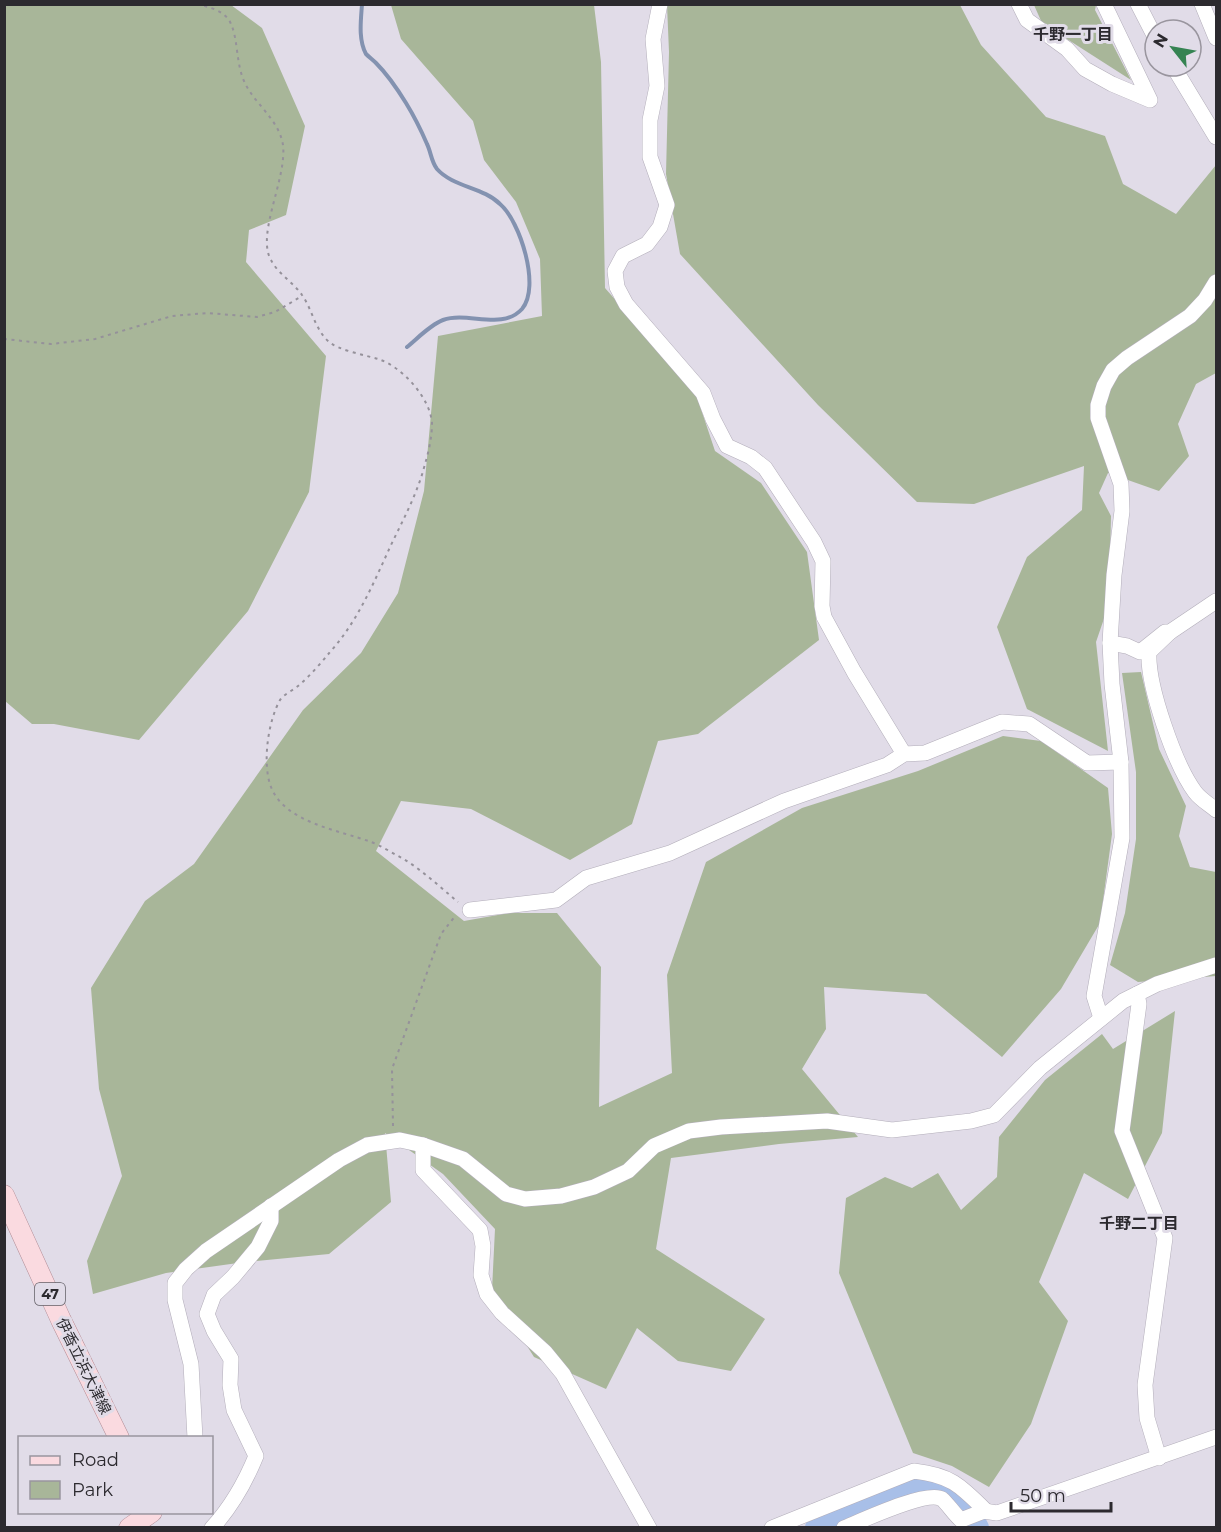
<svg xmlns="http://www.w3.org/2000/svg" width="1221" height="1532" font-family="Montserrat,'Noto Sans JP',sans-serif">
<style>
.green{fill:#a8b699}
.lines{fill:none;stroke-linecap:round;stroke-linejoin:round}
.stream{stroke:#8392b0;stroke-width:4}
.river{stroke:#a8bfe8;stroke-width:24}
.minor-casing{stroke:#b3aeba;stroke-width:16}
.major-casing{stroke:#b08c95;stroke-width:21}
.path{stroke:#95919a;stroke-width:2;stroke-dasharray:3 4.5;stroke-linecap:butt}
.minor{stroke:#fff;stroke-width:15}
.major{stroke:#fadae0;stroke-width:20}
.labels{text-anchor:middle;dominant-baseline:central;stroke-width:6;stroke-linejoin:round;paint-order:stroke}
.shield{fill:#e1dce8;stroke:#625f66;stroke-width:1.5}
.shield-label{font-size:14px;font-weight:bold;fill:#2c2a2f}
.street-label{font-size:15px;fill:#2c2a2f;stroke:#e1dce8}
.neighbourhood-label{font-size:16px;font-weight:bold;fill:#2c2a2f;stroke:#e1dce8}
</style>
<rect width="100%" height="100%" fill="#e1dce8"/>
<g class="green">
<polygon points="5,4 231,5 262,28 305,126 286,215 249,230 246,262 326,356 309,492 248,611 139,740 54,724 32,724 5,701"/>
<polygon points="391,5 594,5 601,62 605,288 695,391 715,451 761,483 807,552 819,640 698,734 658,741 632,824 570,860 471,809 401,801 376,851 464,921 509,913 557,913 601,967 599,1107 672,1073 667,975 706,862 802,808 918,771 1003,736 1041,741 1108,788 1112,834 1100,923 1061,989 1002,1057 926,994 824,987 826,1029 802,1069 858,1137 779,1144 671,1158 656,1249 765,1319 731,1371 678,1361 637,1328 606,1389 534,1357 492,1290 495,1229 443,1174 385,1133 391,1202 329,1254 245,1262 166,1273 93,1294 87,1261 122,1176 99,1089 91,988 145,901 194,864 303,710 361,653 398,593 424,491 438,336 542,316 540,259 516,202 484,160 473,121 401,39"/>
<polygon points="667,5 960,5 981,45 1046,117 1105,136 1123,184 1176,214 1216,165 1216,373 1196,384 1178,424 1189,456 1159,491 1108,473 1099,493 1111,516 1109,604 1096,642 1108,751 1027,709 997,627 1027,557 1082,510 1084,466 974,504 917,502 818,405 680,254 666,174 669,52"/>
<polygon points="1034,5 1096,5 1095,10 1131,80 1042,23"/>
<polygon points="1141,672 1159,749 1186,806 1179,836 1190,867 1216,872 1216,976 1138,982 1110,965 1125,913 1136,839 1136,772 1122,673"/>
<polygon points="1175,1011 1162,1133 1128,1199 1084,1173 1039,1282 1068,1321 1031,1424 989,1487 952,1466 913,1453 839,1273 846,1198 885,1177 912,1188 938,1173 961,1210 997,1177 999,1137 1045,1080 1102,1034 1113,1049"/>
</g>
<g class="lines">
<path class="stream" d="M362,4c-1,16 -4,35 4,50 3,3 7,6 10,9 11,11 22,27 30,40 8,13 15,27 21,41 4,8 4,17 10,25 16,18 46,18 63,35 20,17 41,83 22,105 -20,22 -54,2 -79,11 -13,5 -25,18 -36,27"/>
<polyline class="river" points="817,1528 911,1490 934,1484 965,1506 977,1528"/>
<g class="minor-casing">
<g id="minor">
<polyline points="660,4 653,39 657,86 650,120 650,157 667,205 660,227 647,244 623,256 615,271 617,287 626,304 703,393 713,419 727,446 751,457 765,468 814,542 823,561 822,606 824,617 854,672 904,754"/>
<polyline points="1019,4 1027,20 1067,49 1085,69 1112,84 1150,100 1104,4"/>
<polyline points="1138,4 1155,37"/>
<polyline points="1202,4 1216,38"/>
<polyline points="1173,66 1216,137"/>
<path d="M1170,632l-21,20c-2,33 26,113 46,140 5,7 15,13 21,18"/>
<polyline points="1110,643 1127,646 1140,652 1165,632 1170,632 1216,601"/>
<polyline points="470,910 556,900 586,878 670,853 784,801 887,765 904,754 925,753 1002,722 1029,724 1087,763 1121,762"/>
<polyline points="1137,994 1139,1004 1122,1131 1165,1238 1145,1385 1147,1418 1159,1458"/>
<polyline points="1101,1018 1094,996 1122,838 1121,762 1112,684 1110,643 1114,575 1122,511 1121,484 1098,418 1098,405 1104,386 1113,370 1127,358 1190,316 1205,300 1216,282"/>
<polyline points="423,1145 423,1170 480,1230 483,1246 481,1275 487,1294 502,1313 545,1352 563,1374 649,1528"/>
<polyline points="195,1438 191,1364 175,1300 175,1283 186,1269 206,1251 339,1160 367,1145 400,1140 423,1145 463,1159 506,1194 525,1199 561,1196 594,1187 628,1171 654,1146 689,1131 721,1127 827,1121 892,1130 971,1121 994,1115 1040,1068 1123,1001 1157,984 1216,965"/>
<path d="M212,1528c20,-22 33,-45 44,-72l-22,-46 -4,-25 1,-26 -17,-28 -7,-17 7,-19 19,-18 25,-30 13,-26v-15"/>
<path d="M772,1528l142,-57c36,4 46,14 71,39"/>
<path d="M844,1528c17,-7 83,-38 98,-29 5,4 13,16 19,21l23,-9 13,2 219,-76"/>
</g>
</g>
<g class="major-casing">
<g id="major">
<polyline points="4,1195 61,1320 119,1438"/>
<polyline points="129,1528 152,1512"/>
</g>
</g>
<g class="path">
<path d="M197,4c12,3 29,7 34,20 7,15 5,39 13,57 10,23 35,38 39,64 4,34 -27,89 -12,115 7,14 23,23 31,35 10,14 13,34 26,46 9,9 37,14 50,18 23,7 52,38 54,64 0,13 -3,28 -7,41 -7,28 -21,54 -34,81 -17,37 -33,76 -61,107 -9,11 -20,24 -32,34 -6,5 -14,8 -18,14 -12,21 -18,64 -9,87 14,36 68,43 100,55 11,4 21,11 31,16 20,12 38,29 56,44"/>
<polyline points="4,339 51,344 95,339 172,316 207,313 257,317 275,312 302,296"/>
<polyline points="393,1126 392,1069 441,934 456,915"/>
</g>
<use href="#minor" class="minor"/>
<use href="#major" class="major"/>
</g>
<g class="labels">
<rect class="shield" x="35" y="1283" width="30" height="22" rx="4.5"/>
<g class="shield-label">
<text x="50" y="1294">47</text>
</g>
<g class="street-label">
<text transform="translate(84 1366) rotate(64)">伊香立浜大津線</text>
</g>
<g class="neighbourhood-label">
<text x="1073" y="34">千野一丁目</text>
<text x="1139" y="1223">千野二丁目</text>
</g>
</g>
<rect width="1221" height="1532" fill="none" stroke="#2c2a2f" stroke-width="12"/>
<rect x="18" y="1436" width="195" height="78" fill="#e1dce8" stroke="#99959e" stroke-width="1.5"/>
<rect x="30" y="1456" width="30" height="9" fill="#fadae0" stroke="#99959e" stroke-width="1.5"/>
<text x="72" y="1466" font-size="18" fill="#2c2a2f">Road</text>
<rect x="30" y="1481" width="30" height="18" fill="#a8b699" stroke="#99959e" stroke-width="1.5"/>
<text x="72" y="1496" font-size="18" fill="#2c2a2f">Park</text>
<g transform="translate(1173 48) rotate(301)"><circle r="28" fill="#e1dce8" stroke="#99959e" stroke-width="1.5"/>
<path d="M0-4.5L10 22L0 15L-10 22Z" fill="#358352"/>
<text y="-9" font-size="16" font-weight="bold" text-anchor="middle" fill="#2c2a2f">N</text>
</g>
<path d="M1011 1502v9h100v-9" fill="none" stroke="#2c2a2f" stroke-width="3"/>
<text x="1020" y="1502" font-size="18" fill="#2c2a2f" stroke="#e1dce8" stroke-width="4.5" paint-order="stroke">50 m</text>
</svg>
